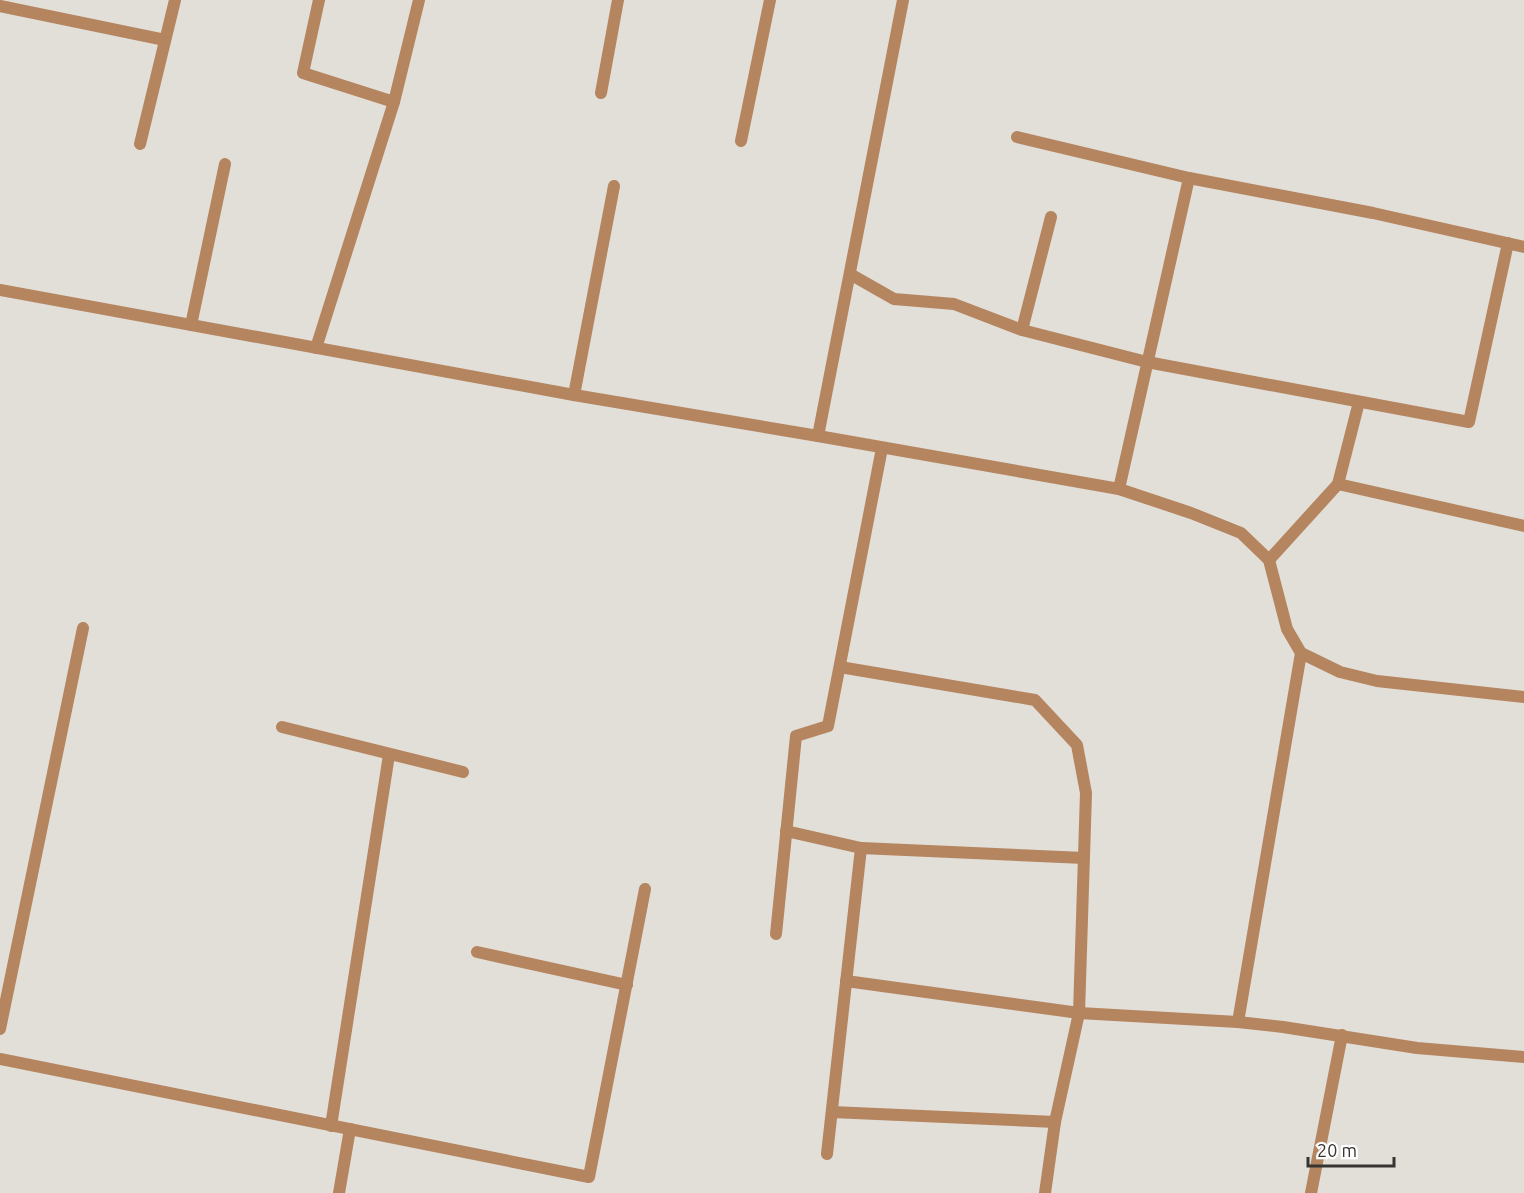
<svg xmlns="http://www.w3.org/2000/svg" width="1524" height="1193" font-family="Ubuntu,sans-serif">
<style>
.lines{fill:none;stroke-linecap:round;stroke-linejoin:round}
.minor{stroke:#b4855f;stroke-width:12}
</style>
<rect width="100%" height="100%" fill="#e2ded8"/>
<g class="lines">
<g class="minor">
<polyline points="319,0 303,73 394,102"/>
<polyline points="0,6 165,40"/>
<polyline points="601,93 618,0"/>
<polyline points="1017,137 1189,178 1373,213 1524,247"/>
<polyline points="741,141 770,0"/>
<polyline points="140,144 175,0"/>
<polyline points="1051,217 1022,330 1147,362 1469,422 1508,243"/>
<polyline points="850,274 894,299 954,304 1022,330"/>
<polyline points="0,290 574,395 818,436 1119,489 1191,513 1241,533 1269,560 1287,629 1301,653 1340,672 1377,681 1524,697"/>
<polyline points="191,325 225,164"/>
<polyline points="316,348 394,102 419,0"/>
<polyline points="574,395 614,186"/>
<polyline points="818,436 903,0"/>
<polyline points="1338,484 1524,526"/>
<polyline points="1119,489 1189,178"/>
<polyline points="1269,560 1338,484 1359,402"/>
<polyline points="840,667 1035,700 1077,745 1086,793 1079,1013 1055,1122 1045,1193"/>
<polyline points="282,727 463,772"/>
<polyline points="786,831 861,848 827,1154"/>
<polyline points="861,848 1084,858"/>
<polyline points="776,934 796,736 828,726 882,448"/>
<polyline points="477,952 627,985"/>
<polyline points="846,981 1079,1013 1238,1022 1283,1027 1417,1048 1524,1057"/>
<polyline points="1238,1022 1301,653"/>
<polyline points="0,1029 83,628"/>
<polyline points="0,1059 589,1177 645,889"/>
<polyline points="832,1112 1055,1122"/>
<polyline points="331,1126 389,755"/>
<polyline points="339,1193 350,1129"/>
<polyline points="1311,1193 1342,1035"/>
</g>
</g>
<path d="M1308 1157v9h86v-9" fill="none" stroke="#373533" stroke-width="3"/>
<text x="1317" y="1157" font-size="18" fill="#373533" stroke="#ffffff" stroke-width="4.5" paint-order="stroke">20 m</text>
</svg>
